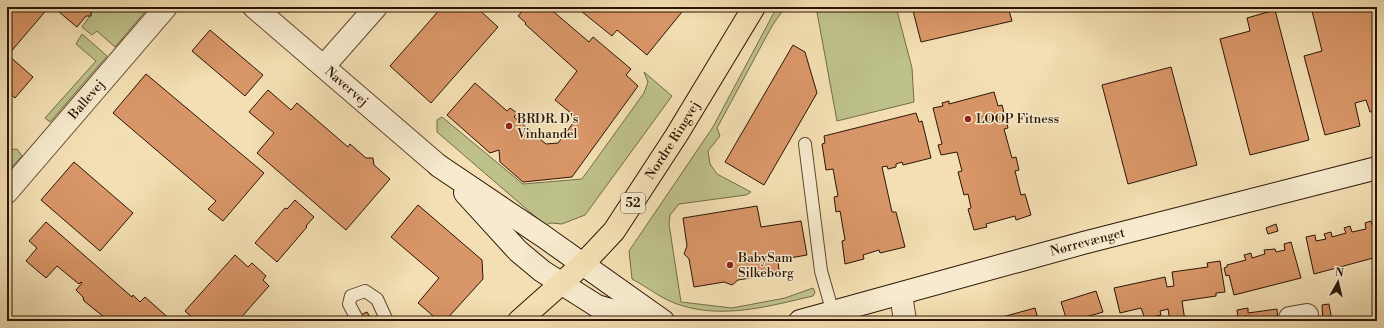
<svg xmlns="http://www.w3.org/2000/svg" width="1384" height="328" font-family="'Libre Bodoni',serif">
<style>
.green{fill:#bec18a;stroke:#746b48}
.building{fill:#d99668;stroke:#2b1505}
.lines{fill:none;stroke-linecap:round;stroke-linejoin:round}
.lane-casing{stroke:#5d4830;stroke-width:14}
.street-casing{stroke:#5d4830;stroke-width:24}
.secondary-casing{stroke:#2b1505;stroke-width:24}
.primary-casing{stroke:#2b1505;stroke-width:24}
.lane{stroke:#f7eace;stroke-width:12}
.street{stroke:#f7eace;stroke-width:22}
.secondary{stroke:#f7eace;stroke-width:22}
.primary{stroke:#f3dfb3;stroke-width:22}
.poi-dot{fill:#8f2418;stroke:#f7eace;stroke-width:1.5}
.labels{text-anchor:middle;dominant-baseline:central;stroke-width:3;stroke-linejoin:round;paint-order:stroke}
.shield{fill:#f7eace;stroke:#685541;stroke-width:1}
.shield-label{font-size:12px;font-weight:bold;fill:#2b1505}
.street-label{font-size:13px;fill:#2b1505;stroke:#f7eace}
.poi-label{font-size:13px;fill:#2b1505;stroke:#f7eace;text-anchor:start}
</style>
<rect width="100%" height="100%" fill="#f3dfb3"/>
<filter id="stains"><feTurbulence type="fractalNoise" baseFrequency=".005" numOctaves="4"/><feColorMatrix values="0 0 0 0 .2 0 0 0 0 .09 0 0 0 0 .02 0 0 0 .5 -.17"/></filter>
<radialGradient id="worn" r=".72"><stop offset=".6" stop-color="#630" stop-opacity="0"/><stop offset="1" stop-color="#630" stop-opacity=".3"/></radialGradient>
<g class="green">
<polygon points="96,7 149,7 115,47 97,31 92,35 82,27"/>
<path d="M777,7h8l-13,19 -55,102 3,8 -12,15 2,13 7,10 34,18 -5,3 -67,9 -9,11 -1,9 12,78 51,6 53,-10 28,-10 2,4 -2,4c-44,10 -91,24 -136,8 -15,-5 -30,-17 -45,-25l-3,-28 84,-124z"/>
<polygon points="816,7 896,7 912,68 914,102 837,121"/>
<polygon points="82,34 107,56 50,122 45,118 96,61 76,44"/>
<polygon points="644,72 672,96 585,215 562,224 551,223 545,225 437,132 437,120 442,117 523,184 582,179 644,93 648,82"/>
<polygon points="17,149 22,156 7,172 7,150"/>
</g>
<g class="building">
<polygon points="13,7 49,7 8,55 33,77 15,98 7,91 7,14"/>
<polygon points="53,7 94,7 91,11 91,16 86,16 77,27"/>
<polygon points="442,7 476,7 498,27 431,103 390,66"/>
<polygon points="526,7 548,7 589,42 593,37 631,69 626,75 638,86 572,177 523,182 500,162 499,150 490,153 447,115 475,83 507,111 510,108 517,113 514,117 546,144 558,143 577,118 555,100 577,71 525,24 526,23 518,16"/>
<polygon points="576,7 686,7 647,55 617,30 612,36"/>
<polygon points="912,7 1008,7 1012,21 921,42"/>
<polygon points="1311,7 1377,7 1377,111 1370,112 1366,100 1355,103 1360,126 1325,135 1304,56 1322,51"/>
<polygon points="1275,10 1309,140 1250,155 1220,39 1250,31 1247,18"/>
<polygon points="210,30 263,75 245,96 192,51"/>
<polygon points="793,45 805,52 817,93 764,185 725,162"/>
<polygon points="1171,67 1197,165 1128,184 1102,85"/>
<polygon points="146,74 264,173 223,221 208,209 216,201 113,113"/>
<polygon points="268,90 291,110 297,103 348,147 350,144 366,158 373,158 374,165 390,179 346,230 257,153 274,133 249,112"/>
<polygon points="994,92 998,106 1002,105 1008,128 1004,129 1012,158 1016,157 1019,170 1015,171 1021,195 1025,194 1031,215 1016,220 1015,216 986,224 987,227 974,230 968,209 971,208 968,194 964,195 958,172 962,171 957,152 941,155 938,145 942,144 933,108 943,106 942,103 949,101 949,104"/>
<polygon points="916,113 919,122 922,121 931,158 903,165 902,162 896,164 896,167 888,169 887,166 882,167 892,212 896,212 905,247 880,253 879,250 863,255 864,259 845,264 842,241 845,240 840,211 836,212 834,197 838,196 833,169 826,170 822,144 825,143 824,136"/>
<polygon points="74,162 133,213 100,251 41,200"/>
<polygon points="295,200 314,217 306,226 307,227 277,262 255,243 285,208 287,209"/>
<polygon points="418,205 482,260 483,279 445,321 439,321 418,303 439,278 391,237"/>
<polygon points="757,206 761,227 801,221 807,255 778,260 779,271 768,273 769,275 738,280 732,285 724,282 694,287 689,259 684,254 687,246 683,218"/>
<polygon points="1371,221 1377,243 1377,257 1314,274 1306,237 1315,235 1316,241 1326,239 1324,234 1331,232 1332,237 1346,233 1344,228 1350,226 1352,232 1366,229 1365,223"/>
<polygon points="46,222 132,297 133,295 140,302 145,297 172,321 109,321 84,301 83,297 76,290 82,283 81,282 79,284 57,266 46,278 26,261 37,248 29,241"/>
<polygon points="1276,224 1278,231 1268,234 1266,228"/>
<polygon points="1291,242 1301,278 1234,295 1229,275 1226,276 1224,268 1227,267 1227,265 1246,260 1244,255 1251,253 1252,258 1265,254 1264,250 1275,249 1276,252 1285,250 1284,244"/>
<polygon points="235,255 248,267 252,263 266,276 263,280 269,286 238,321 196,321 185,311"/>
<polygon points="1220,261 1225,292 1216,293 1216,296 1182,301 1185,321 1170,321 1168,309 1160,311 1161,315 1145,319 1141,308 1120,313 1114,288 1165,277 1167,287 1174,286 1172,272 1208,267 1207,263"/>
<polygon points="1096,291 1103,312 1072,321 1067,321 1061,302"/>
<polygon points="1329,304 1332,321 1323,321 1322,305"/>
<polygon points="1035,308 1038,319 1044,317 1045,321 995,321 995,319"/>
<polygon points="1248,308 1248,313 1277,309 1278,321 1247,321 1247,316 1238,317 1237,310"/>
<polygon points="367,312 372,321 349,321 356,317"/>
</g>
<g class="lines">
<g class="lane-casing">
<g id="lane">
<polyline points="805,144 821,271 833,313"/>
<polyline points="358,321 349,304 351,296 365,291 377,299 387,321"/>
</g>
</g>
<g class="street-casing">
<g id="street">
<path id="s1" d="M254,7l185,159"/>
<polyline points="324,66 376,7"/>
<path id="s2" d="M7,192l159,-185"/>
<polyline points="901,294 905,321"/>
<polyline points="1291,321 1290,318 1307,315"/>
</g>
</g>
<g class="secondary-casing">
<g id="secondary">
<polyline points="439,166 543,236 663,321"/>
<polyline points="465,193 518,251 542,271 597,306 649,321"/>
<path id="s3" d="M800,321l283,-78 294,-75"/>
</g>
</g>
<g class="primary-casing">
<g id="primary">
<path id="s4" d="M519,321l64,-57 31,-33 62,-95 78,-129"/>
</g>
</g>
<use href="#lane" class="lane"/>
<use href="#street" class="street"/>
<use href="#secondary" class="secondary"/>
<use href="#primary" class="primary"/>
</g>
<g class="poi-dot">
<circle cx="968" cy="119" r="4"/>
<circle cx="509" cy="126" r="4"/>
<circle cx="730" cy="265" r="4"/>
</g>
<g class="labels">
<rect class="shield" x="621" y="193" width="24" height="20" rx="3"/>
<g class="shield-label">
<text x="633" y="203">52</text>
</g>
<g class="street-label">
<text stroke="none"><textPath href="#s1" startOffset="122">Navervej</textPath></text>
<text stroke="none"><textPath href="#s2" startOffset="122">Ballevej</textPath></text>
<text stroke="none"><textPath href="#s4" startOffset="239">Nordre Ringvej</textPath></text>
<text stroke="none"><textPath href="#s3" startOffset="298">Nørrevænget</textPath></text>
</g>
<g class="poi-label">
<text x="517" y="119">BRDR. D's<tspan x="517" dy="15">Vinhandel</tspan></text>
<text x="976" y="119">LOOP Fitness</text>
<text x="738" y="258">BabySam<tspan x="738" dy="15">Silkeborg</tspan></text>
</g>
</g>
<rect width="1384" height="328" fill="none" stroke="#f3dfb3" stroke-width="24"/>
<rect x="8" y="8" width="1368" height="312" fill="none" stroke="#2b1505" stroke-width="2"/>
<rect x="12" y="12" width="1360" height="304" fill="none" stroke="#2b1505"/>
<g transform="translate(1338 282) rotate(8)" stroke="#f7eace" stroke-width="3" paint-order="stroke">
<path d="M0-3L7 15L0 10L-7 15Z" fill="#2b1505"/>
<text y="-6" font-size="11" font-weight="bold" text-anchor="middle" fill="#2b1505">N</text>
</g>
<rect width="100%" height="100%" filter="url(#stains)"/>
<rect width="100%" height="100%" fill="url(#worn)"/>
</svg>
